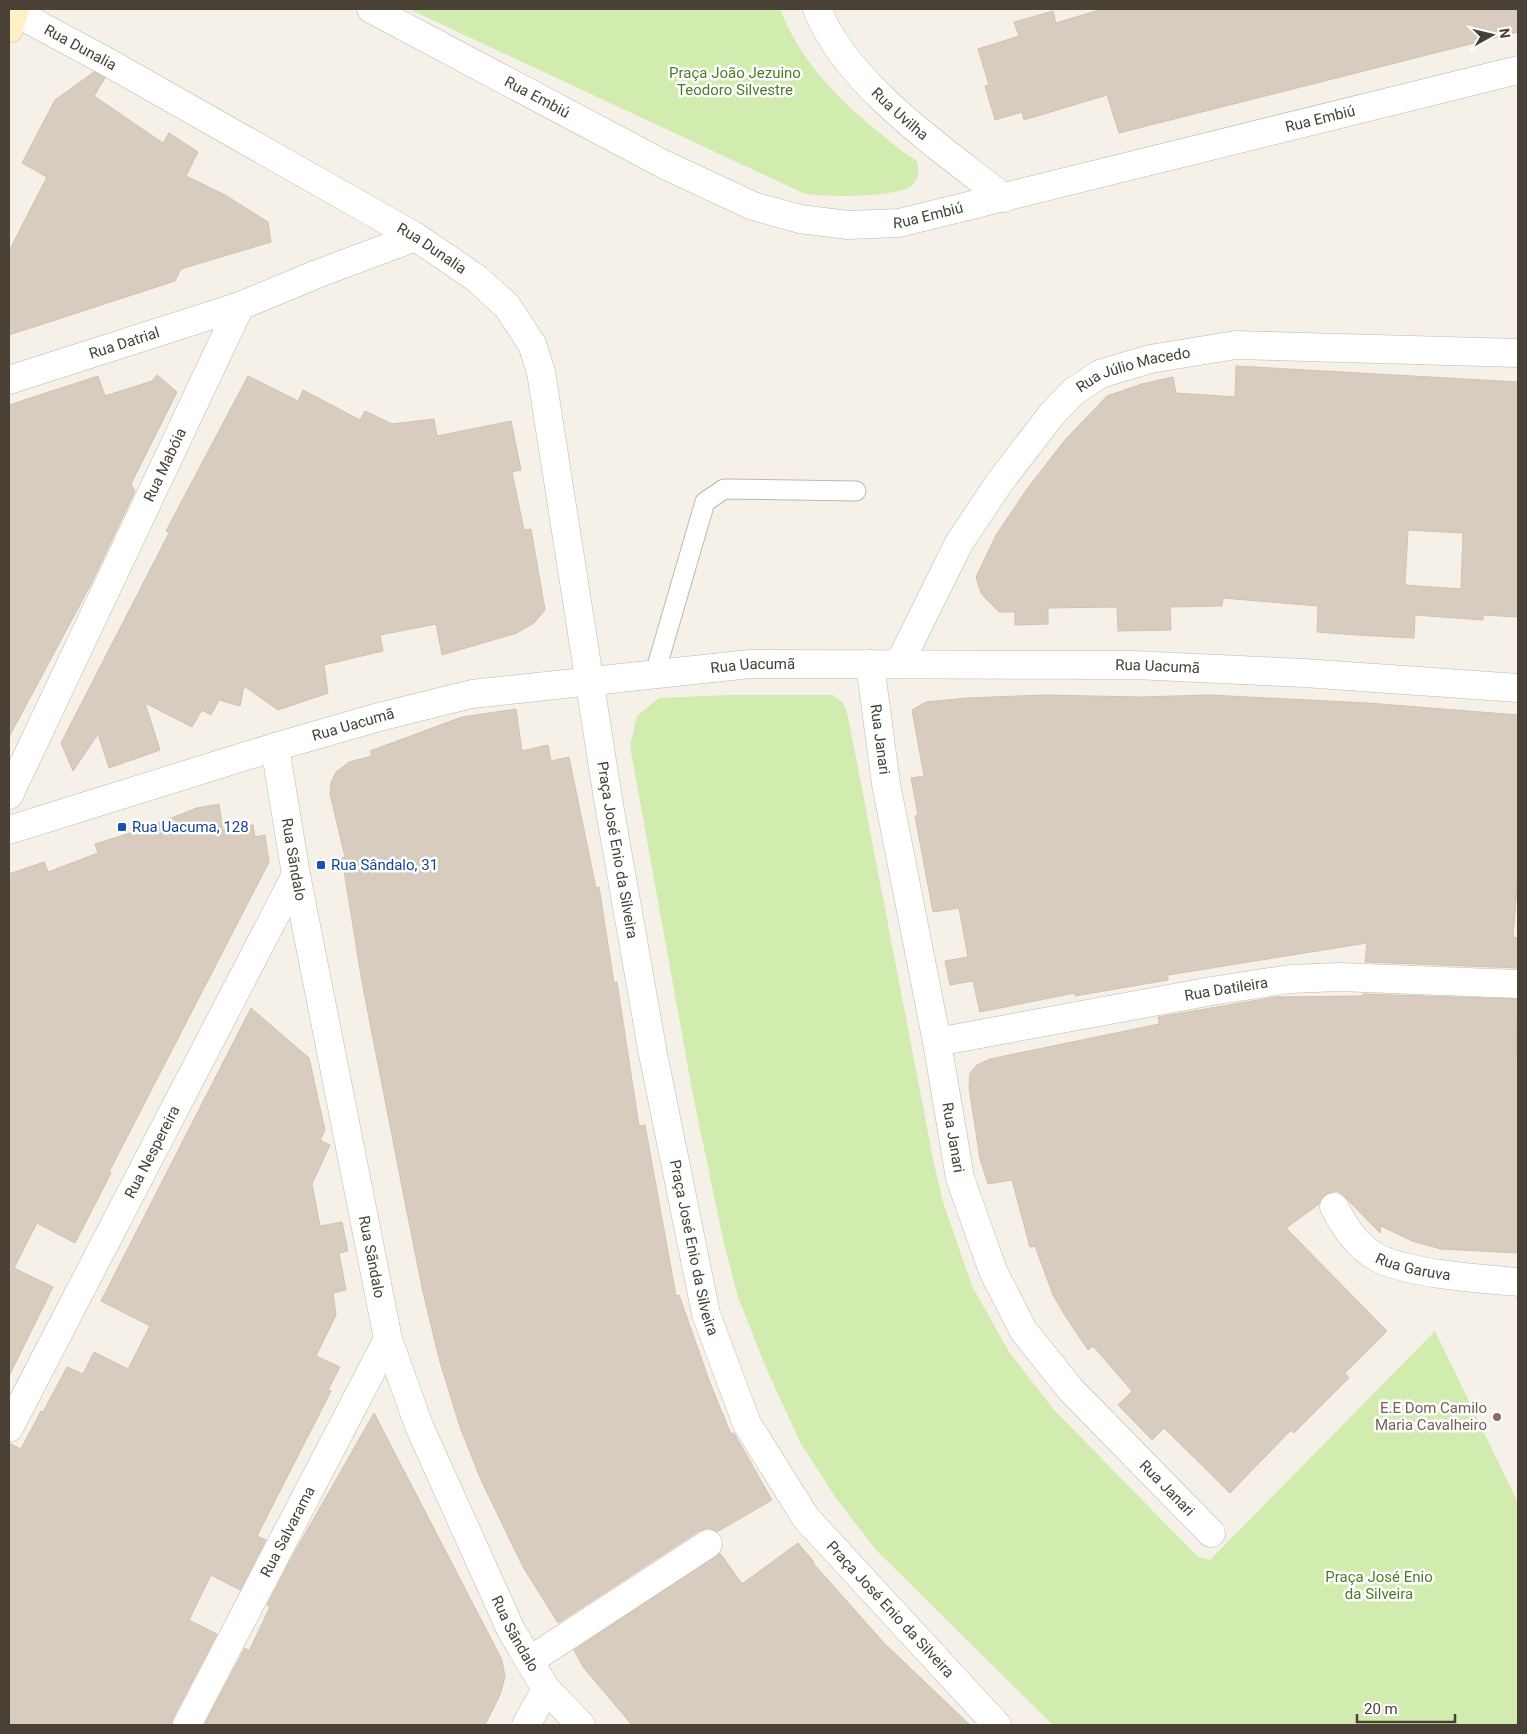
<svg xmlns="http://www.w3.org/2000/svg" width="1527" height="1734" font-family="Roboto,sans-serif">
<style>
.green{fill:#d2ebaf}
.building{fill:#d7ccbd;stroke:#d2c3b0;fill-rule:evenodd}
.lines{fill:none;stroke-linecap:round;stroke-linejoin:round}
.lane-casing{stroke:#c1b8aa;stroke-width:21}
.street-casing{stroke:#c1b8aa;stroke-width:29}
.secondary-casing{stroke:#d7c396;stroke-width:29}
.lane{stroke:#fff;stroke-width:19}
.street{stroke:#fff;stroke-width:28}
.secondary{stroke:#fff0c8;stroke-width:28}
.transit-dot{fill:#1a4fb4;stroke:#fff;stroke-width:2}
.education-dot{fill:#8d6e63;stroke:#fff;stroke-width:2}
.labels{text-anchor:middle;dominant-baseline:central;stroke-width:5;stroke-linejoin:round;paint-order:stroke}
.street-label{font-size:15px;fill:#494136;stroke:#fff}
.park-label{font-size:15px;fill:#4a7e26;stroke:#fff}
.transit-label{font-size:15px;fill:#164399;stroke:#fff;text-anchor:start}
.education-label{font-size:15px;fill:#785e54;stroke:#fff;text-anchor:end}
</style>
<rect width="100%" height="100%" fill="#f5f0e8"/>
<g class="green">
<path d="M409,9h371c20,51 55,87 97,122 13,10 26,22 40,30 3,10 1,22 -9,27 -21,9 -83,10 -105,5z"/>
<polygon points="730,695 833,695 843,703 848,716 934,1164 944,1205 972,1286 1009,1352 1054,1410 1198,1557 1210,1560 1435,1331 1518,1503 1518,1725 1053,1725 875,1549 836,1498 801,1444 767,1370 738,1297 724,1244 693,1095 630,746 637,716 659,698"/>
</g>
<g class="building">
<polygon points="1102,9 1518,9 1518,32 1119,133 1107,95 1024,120 1022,112 995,120 985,86 989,85 978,49 1019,36 1014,22 1053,11 1056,23"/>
<polygon points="94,72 105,78 94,96 163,143 169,133 198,152 186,176 225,195 268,222 271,242 181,269 175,281 9,335 9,251 47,177 22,163 55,100"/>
<path d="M1236,366l282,16v235l-35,-2v5l-68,-5 -1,23 -57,-3 -40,-3 1,-26 -95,-8 -1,8 -52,1 1,23 -53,1 -1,-24 -69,1v16l-33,1v-13h-16l-12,-12 -6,-7 -5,-16 20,-42 31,-46 38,-49 42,-44 35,-12 31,-7 3,16 59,4zM1408,530l55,3 -2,56 -56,-4z"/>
<polygon points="157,375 177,392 131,484 135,491 91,584 9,737 9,405 98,376 105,396 152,381"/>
<polygon points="248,376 298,401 303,390 360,420 365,411 392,424 434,419 437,436 511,421 521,470 512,472 524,530 531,529 545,610 534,623 517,633 442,655 436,624 380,635 383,651 324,665 328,693 278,710 244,686 240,706 219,700 211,715 202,710 192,727 145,703 160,750 109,768 98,734 73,771 61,743 169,533 166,531"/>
<polygon points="1044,695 1141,697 1209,695 1368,703 1518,715 1518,875 1513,937 1518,938 1518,968 1365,962 1367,943 1168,975 1168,980 1075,996 1075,993 980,1012 973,981 950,985 945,961 968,957 959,908 933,912 915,816 918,815 911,778 924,776 912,710 926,702 967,698"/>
<polygon points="516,709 522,751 548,745 551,761 569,757 596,888 599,887 614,983 617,982 639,1126 645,1125 676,1296 679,1295 710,1383 731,1434 734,1433 772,1500 717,1532 708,1528 699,1531 558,1623 523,1567 481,1480 460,1427 440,1362 423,1292 404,1197 362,982 342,858 345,857 330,794 331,782 336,772 349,762 372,756 370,751 462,717"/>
<polygon points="219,804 223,830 253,825 255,837 265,835 269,862 109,1172 111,1173 75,1243 37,1223 14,1268 53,1287 9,1376 9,874 44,862 48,872 98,853 95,844 143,829 197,808"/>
<polygon points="1363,994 1518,999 1516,1065 1518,1065 1518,1253 1441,1249 1412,1241 1381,1226 1380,1233 1342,1194 1337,1191 1326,1194 1319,1204 1286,1228 1387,1331 1345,1373 1349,1378 1294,1433 1291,1430 1230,1493 1164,1428 1152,1440 1118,1405 1132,1391 1093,1346 1088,1350 1064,1314 1053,1295 1035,1246 1030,1247 1012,1180 988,1184 980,1159 969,1087 970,1073 977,1065 990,1059 1159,1024 1158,1017 1276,997 1363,996"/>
<polygon points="251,1008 309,1058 325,1130 320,1140 330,1145 312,1184 320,1226 342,1222 348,1251 339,1253 346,1290 333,1293 336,1315 316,1356 340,1367 328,1390 331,1391 257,1536 266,1540 240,1590 211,1575 189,1620 217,1634 173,1718 171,1725 9,1725 9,1443 21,1449 41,1411 43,1412 67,1367 83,1374 94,1352 128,1369 150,1326 101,1301"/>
<polygon points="374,1413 502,1660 505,1677 500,1695 485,1725 204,1725 245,1648 249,1651 270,1607 267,1605 293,1555"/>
<polygon points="798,1543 814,1562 813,1563 884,1643 970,1725 632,1725 583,1667 574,1650 720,1553 742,1584"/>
</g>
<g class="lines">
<g class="lane-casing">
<polyline id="lane" points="655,673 705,502 724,489 856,491"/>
</g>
<g class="street-casing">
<g id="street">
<path id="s1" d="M9,9l102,55 305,173 60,41 31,28 25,38 9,28 67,427 45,255 53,260 41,110 59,94 191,207"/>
<path id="s2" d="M371,9l292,155 90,42 47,13 48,6 51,-2 619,-153"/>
<path id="s3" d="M817,9c30,76 124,139 187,189"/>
<path id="s4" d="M9,380l231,-74"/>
<path id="s5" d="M870,664l16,120 51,258 23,136 33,93 30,59 48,60 140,143"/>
<path id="s6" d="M899,664l60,-121 40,-60 53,-69 21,-22 27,-18 50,-15 86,-14 282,8"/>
<path id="s7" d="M275,747l21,128 92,464 31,87 92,204 35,59 35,36"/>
<path id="s8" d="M9,795l231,-489 77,-32 99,-37"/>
<path id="s9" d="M9,830l266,-83 104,-30 93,-23 278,-30 384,1 170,8 214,15"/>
<path id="s10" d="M937,1042l275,-51 78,-12 49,-2 179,7"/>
<path id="s11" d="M1334,1207c11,20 23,40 44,51 32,16 104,21 140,24"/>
<path id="s12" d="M9,1428l287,-553"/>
<polyline points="529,1661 708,1544"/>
<path id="s13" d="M187,1725l201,-386"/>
<polyline points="526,1725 546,1689"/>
</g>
</g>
<g class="secondary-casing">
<polyline id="secondary" points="9,29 15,9"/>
</g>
<use href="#lane" class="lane"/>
<use href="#street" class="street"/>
<use href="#secondary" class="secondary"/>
</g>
<g class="transit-dot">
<rect x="117" y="822" width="10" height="10" rx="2.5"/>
<rect x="316" y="860" width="10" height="10" rx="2.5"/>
</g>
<circle class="education-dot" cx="1497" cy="1417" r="5"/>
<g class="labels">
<g class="street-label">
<text stroke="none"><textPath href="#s1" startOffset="81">Rua Dunalia</textPath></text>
<text stroke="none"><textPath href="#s2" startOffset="188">Rua Embiú</textPath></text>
<text stroke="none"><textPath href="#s3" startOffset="135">Rua Uvilha</textPath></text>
<text stroke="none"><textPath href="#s2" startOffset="1012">Rua Embiú</textPath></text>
<text stroke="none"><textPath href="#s2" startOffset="608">Rua Embiú</textPath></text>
<text stroke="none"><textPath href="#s1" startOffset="486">Rua Dunalia</textPath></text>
<text stroke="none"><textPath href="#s4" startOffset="121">Rua Datrial</textPath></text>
<text stroke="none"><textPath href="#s6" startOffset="390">Rua Júlio Macedo</textPath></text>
<text stroke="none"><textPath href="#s8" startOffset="365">Rua Mabóia</textPath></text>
<text stroke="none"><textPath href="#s9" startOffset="765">Rua Uacumã</textPath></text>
<text stroke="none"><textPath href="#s9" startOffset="1170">Rua Uacumã</textPath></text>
<text stroke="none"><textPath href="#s9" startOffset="360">Rua Uacumã</textPath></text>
<text stroke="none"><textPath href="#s5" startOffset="76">Rua Janari</textPath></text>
<text stroke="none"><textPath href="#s1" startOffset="1140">Praça José Enio da Silveira</textPath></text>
<text stroke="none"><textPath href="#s7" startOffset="114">Rua Sãndalo</textPath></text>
<text stroke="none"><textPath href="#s10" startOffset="294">Rua Datileira</textPath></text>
<text stroke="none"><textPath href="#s5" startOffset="481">Rua Janari</textPath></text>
<text stroke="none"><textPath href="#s12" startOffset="311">Rua Nespereira</textPath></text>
<text stroke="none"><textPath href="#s1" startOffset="1545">Praça José Enio da Silveira</textPath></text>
<text stroke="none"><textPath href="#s7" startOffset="519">Rua Sãndalo</textPath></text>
<text stroke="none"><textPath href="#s11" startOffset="105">Rua Garuva</textPath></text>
<text stroke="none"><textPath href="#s5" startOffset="901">Rua Janari</textPath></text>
<text stroke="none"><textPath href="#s13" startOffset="218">Rua Salvarama</textPath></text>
<text stroke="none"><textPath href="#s1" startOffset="1965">Praça José Enio da Silveira</textPath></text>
<text stroke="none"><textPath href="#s7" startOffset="924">Rua Sãndalo</textPath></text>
</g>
<g class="park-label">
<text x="735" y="73">Praça João Jezuino<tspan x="735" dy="17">Teodoro Silvestre</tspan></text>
<text x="1379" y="1577">Praça José Enio<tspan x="1379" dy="17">da Silveira</tspan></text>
</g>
<g class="transit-label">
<text x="132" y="827">Rua Uacuma, 128</text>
<text x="331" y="865">Rua Sândalo, 31</text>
</g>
<g class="education-label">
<text x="1487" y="1408">E.E Dom Camilo<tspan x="1487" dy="17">Maria Cavalheiro</tspan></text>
</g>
</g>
<rect width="1527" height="1734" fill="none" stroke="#494136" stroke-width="20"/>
<g transform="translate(1492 35) rotate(82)" stroke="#ffffff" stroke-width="4" paint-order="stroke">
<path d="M0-4L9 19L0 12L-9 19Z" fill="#494136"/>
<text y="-8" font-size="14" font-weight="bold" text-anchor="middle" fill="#494136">N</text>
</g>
<path d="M1357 1714v8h98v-8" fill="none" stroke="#494136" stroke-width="2.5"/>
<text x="1364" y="1714" font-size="15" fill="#494136" stroke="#ffffff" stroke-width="4" paint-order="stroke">20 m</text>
</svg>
